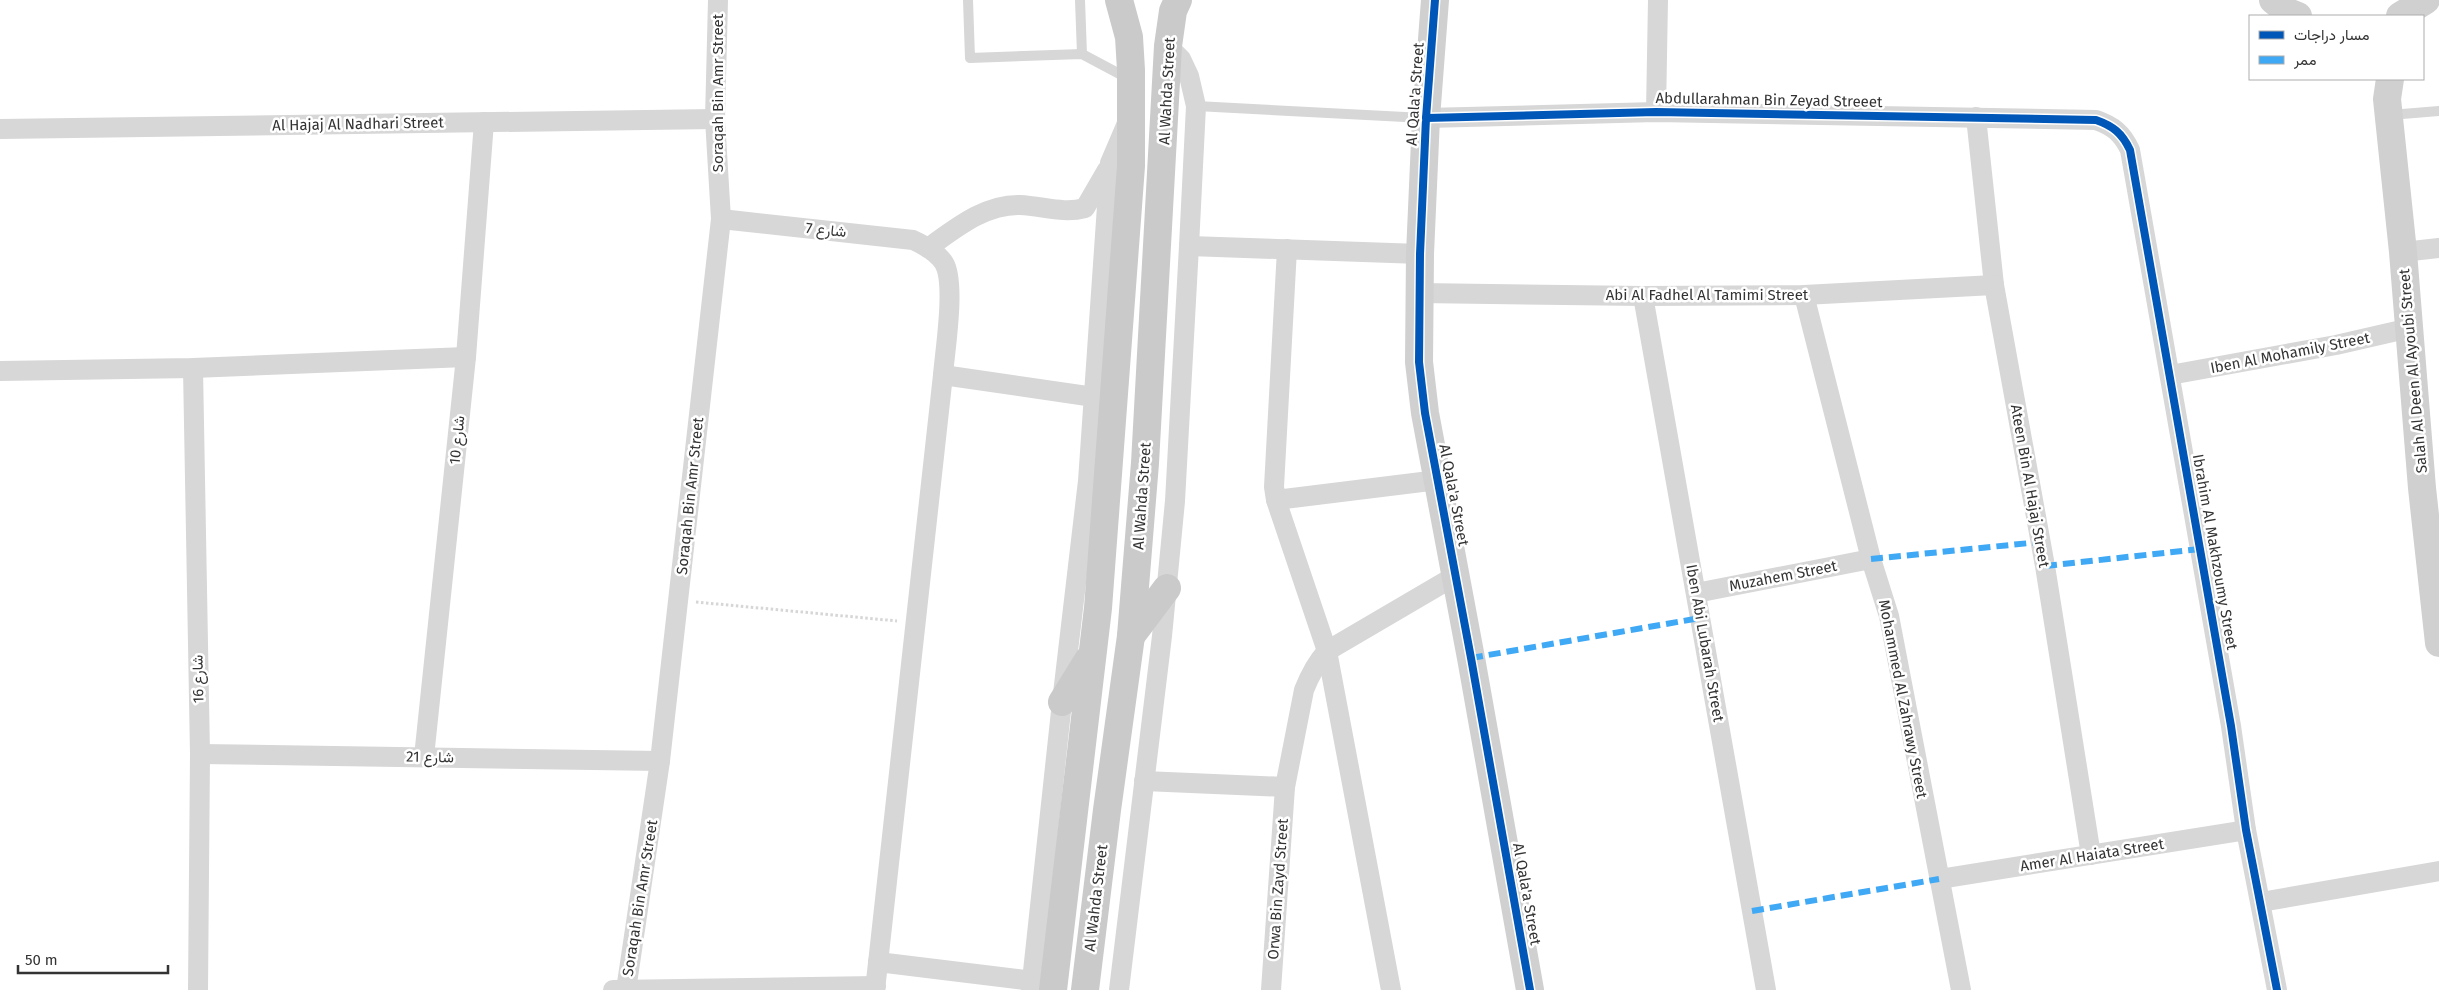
<svg xmlns="http://www.w3.org/2000/svg" width="2439" height="990" font-family="'Fira Sans',Vazirmatn,sans-serif">
<style>
.lines{fill:none;stroke-linecap:round;stroke-linejoin:round}
.path{stroke:#d6d6d6;stroke-width:3;stroke-dasharray:2.5 2.5;stroke-linecap:butt}
.lane{stroke:#d7d7d7;stroke-width:10}
.street{stroke:#d7d7d7;stroke-width:20}
.secondary{stroke:#d0d0d0;stroke-width:28}
.primary{stroke:#cacaca;stroke-width:28}
.quiet{stroke:#3fa9f5;stroke-width:6;stroke-dasharray:12 6;stroke-linecap:butt}
.cycleway-casing{stroke:#fff;stroke-width:11}
.cycleway{stroke:#0057b8;stroke-width:8}
.labels{text-anchor:middle;dominant-baseline:central;stroke-width:5;stroke-linejoin:round;paint-order:stroke}
.street-label{font-size:15px;fill:#333;stroke:#fff}
</style>
<rect width="100%" height="100%" fill="#fff"/>
<g class="lines">
<polyline class="path" points="696,602 897,621"/>
<g class="lane">
<polyline points="968,0 970,58 1082,54 1129,79"/>
<polyline points="1080,0 1082,54"/>
<polyline points="1196,106 1424,118"/>
<polyline points="2390,115 2439,111"/>
</g>
<g class="street">
<polyline points="1656,112 1658,0"/>
<polyline points="1976,117 1994,285 2045,566 2091,855"/>
<path d="M1426,118l230,-6 440,8c17,6 26,13 34,30l101,576 15,104 31,160"/>
<polyline points="0,129 715,119"/>
<path d="M721,219l192,21c11,5 24,12 31,23 12,20 1,87 -1,112l-68,615"/>
<polyline points="1189,246 1420,254"/>
<path d="M928,248c28,-20 57,-44 92,-43 23,1 43,9 65,3l22,-38"/>
<polyline points="1287,249 1274,487 1276,500 1438,480"/>
<polyline points="2403,252 2439,248"/>
<polyline points="1419,293 1643,296 1804,295 1994,285"/>
<polyline points="1804,295 1871,559 1889,616 1961,990"/>
<polyline points="1643,296 1766,990"/>
<polyline points="193,368 200,754 198,990"/>
<polyline points="0,371 193,368 466,357"/>
<polyline points="943,375 1094,397"/>
<polyline points="2170,375 2336,345 2410,328"/>
<polyline points="1276,500 1327,651 1391,990"/>
<polyline points="1696,593 1871,559"/>
<polyline points="200,754 660,761"/>
<polyline points="424,757 466,357 484,122"/>
<polyline points="1144,781 1285,787"/>
<polyline points="1939,879 2246,830"/>
<polyline points="2261,902 2439,871"/>
<polyline points="878,962 1033,981"/>
<polyline points="613,990 876,986"/>
<polyline points="626,990 660,761 721,219 715,119 718,0"/>
<polyline points="1031,990 1062,702 1088,481 1110,163 1128,121"/>
<polyline points="1119,990 1162,636 1175,501 1189,246 1196,106 1189,76 1181,59 1168,46"/>
<path d="M1271,990l14,-203 19,-97c6,-15 12,-27 23,-39l128,-75"/>
</g>
<g class="secondary">
<polyline points="1435,0 1426,118 1420,254 1419,362 1425,413 1471,658 1530,990"/>
<polyline points="2273,0 2288,12 2298,16"/>
<polyline points="2400,16 2426,0"/>
<polyline points="2390,79 2387,99 2403,252 2422,488 2439,643"/>
</g>
<g class="primary">
<polyline points="1131,636 1167,588"/>
<polyline points="1062,702 1088,660"/>
<polyline points="1053,990 1098,608 1131,166 1131,70 1129,37 1119,0"/>
<polyline points="1085,990 1107,810 1131,636 1145,463 1168,46 1173,11 1178,0"/>
</g>
<g class="quiet">
<polyline points="1871,559 2040,542"/>
<polyline points="2045,566 2200,549"/>
<polyline points="1471,658 1700,618"/>
<polyline points="1752,911 1939,879"/>
</g>
<g class="cycleway-casing">
<g id="cycleway">
<polyline points="1435,0 1426,118 1420,254 1419,362 1425,413 1471,658 1530,990"/>
<path d="M1426,118l230,-6 440,8c17,6 26,13 34,30l101,576 15,104 31,160"/>
</g>
</g>
<use href="#cycleway" class="cycleway"/>
</g>
<g class="labels">
<g class="street-label">
<text transform="translate(1167 91) rotate(-87)">Al Wahda Street</text>
<text transform="translate(718 93) rotate(-90)">Soraqah Bin Amr Street</text>
<text transform="translate(1415 94) rotate(-86)">Al Qala'a Street</text>
<text transform="translate(1769 100) rotate(1)">Abdullarahman Bin Zeyad Streeet</text>
<text transform="translate(358 124) rotate(-1)">Al Hajaj Al Nadhari Street</text>
<text transform="translate(826 230) rotate(6)">شارع 7</text>
<text x="1707" y="295">Abi Al Fadhel Al Tamimi Street</text>
<text transform="translate(2290 353) rotate(-11)">Iben Al Mohamily Street</text>
<text transform="translate(2413 371) rotate(-95)">Salah Al Deen Al Ayoubi Street</text>
<text transform="translate(457 440) rotate(-84)">شارع 10</text>
<text transform="translate(2030 486) rotate(80)">Ateen Bin Al Hajaj Street</text>
<text transform="translate(1454 495) rotate(79)">Al Qala'a Street</text>
<text transform="translate(690 496) rotate(-84)">Soraqah Bin Amr Street</text>
<text transform="translate(1142 496) rotate(-86)">Al Wahda Street</text>
<text transform="translate(2215 552) rotate(80)">Ibrahim Al Makhzoumy Street</text>
<text transform="translate(1783 576) rotate(-11)">Muzahem Street</text>
<text transform="translate(1705 643) rotate(80)">Iben Abi Lubarah Street</text>
<text transform="translate(198 679) rotate(-91)">شارع 16</text>
<text transform="translate(1903 699) rotate(79)">Mohammed Al Zahrawy Street</text>
<text transform="translate(430 757) rotate(1)">شارع 21</text>
<text transform="translate(2092 855) rotate(-9)">Amer Al Haiata Street</text>
<text transform="translate(1278 889) rotate(-86)">Orwa Bin Zayd Street</text>
<text transform="translate(1527 894) rotate(80)">Al Qala'a Street</text>
<text transform="translate(640 898) rotate(-81)">Soraqah Bin Amr Street</text>
<text transform="translate(1096 898) rotate(-83)">Al Wahda Street</text>
</g>
</g>
<rect x="2249" y="15" width="175" height="65" fill="#ffffff" stroke="#adadad"/>
<rect x="2259" y="31" width="25" height="8" fill="#0057b8" stroke="#adadad"/>
<text x="2294" y="40" font-size="15" fill="#333333">مسار دراجات</text>
<rect x="2259" y="56" width="25" height="8" fill="#3fa9f5" stroke="#adadad"/>
<text x="2294" y="65" font-size="15" fill="#333333">ممر</text>
<path d="M18 965v8h150v-8" fill="none" stroke="#333333" stroke-width="2.5"/>
<text x="25" y="965" font-size="15" fill="#333333" stroke="#ffffff" stroke-width="4" paint-order="stroke">50 m</text>
</svg>
